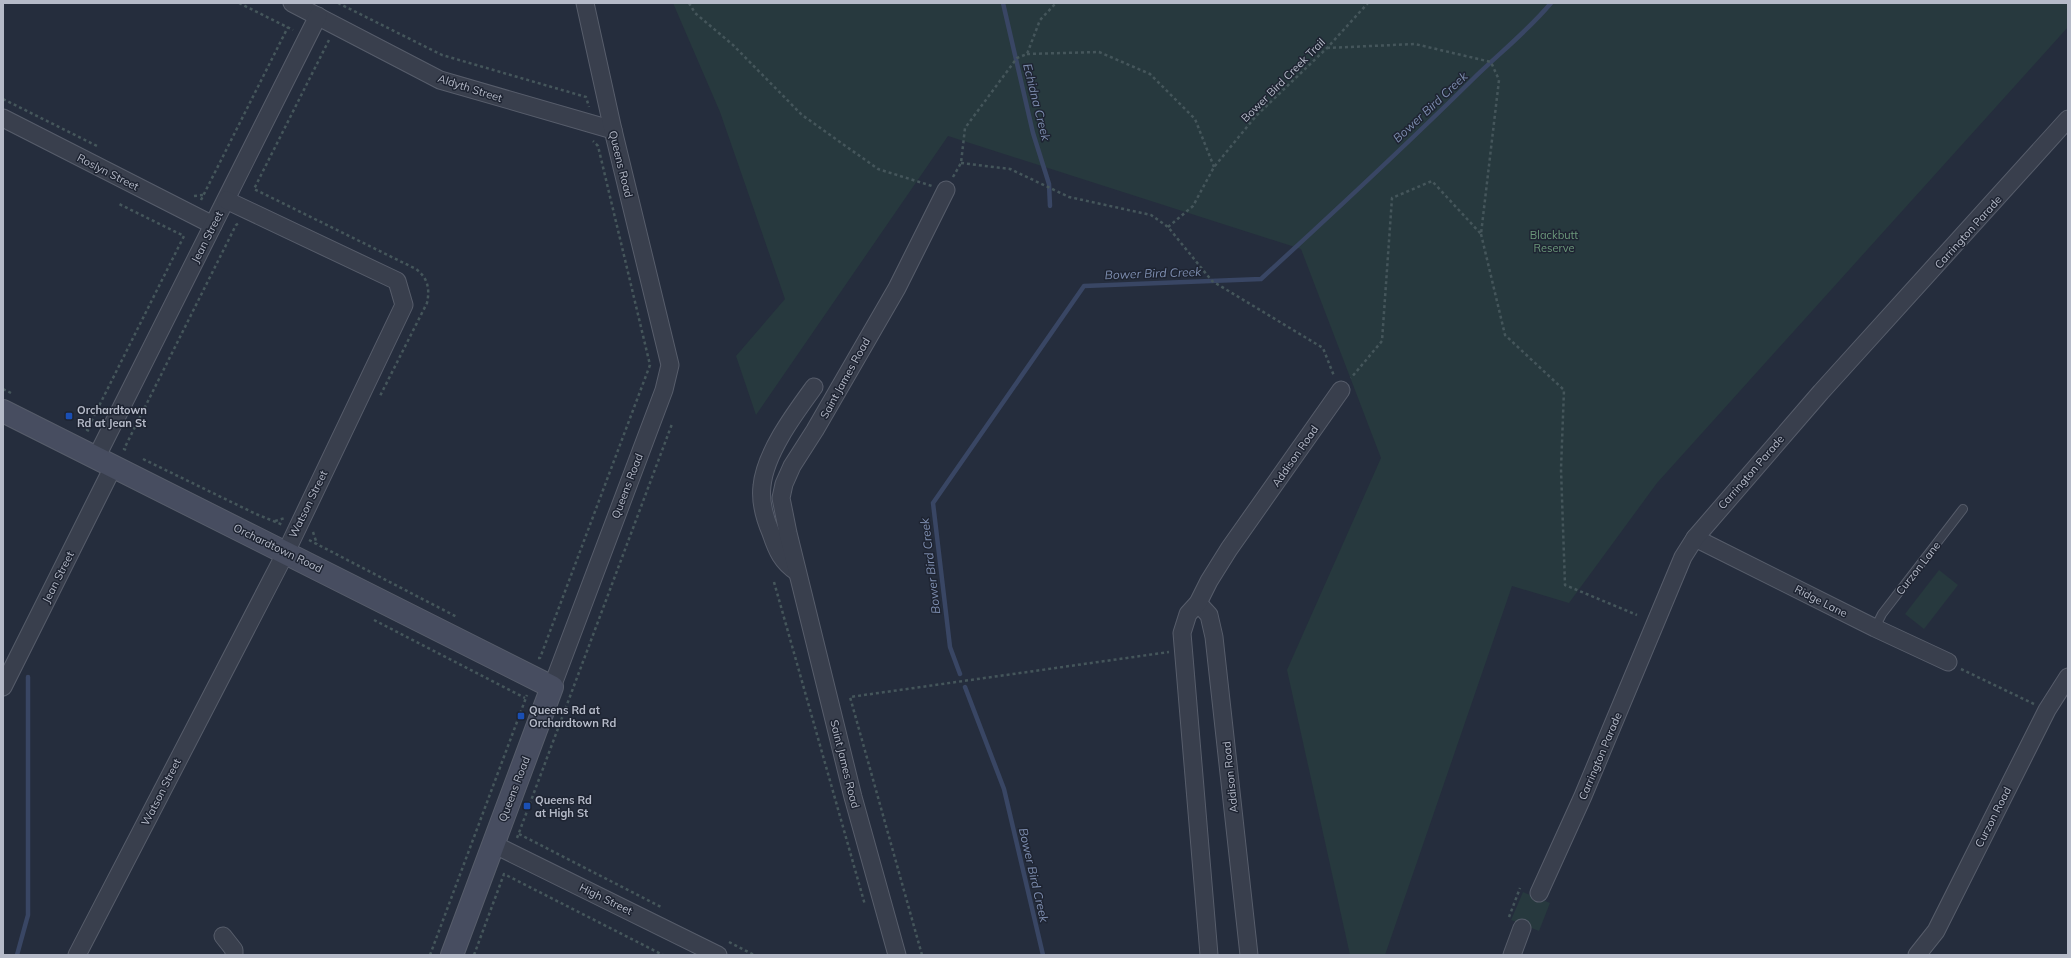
<svg xmlns="http://www.w3.org/2000/svg" width="2071" height="958" font-family="Mulish,sans-serif">
<style>
.green{fill:#27393e}
.lines{fill:none;stroke-linecap:round;stroke-linejoin:round}
.stream{stroke:#394664;stroke-width:4.5}
.lane-casing{stroke:#575d6b;stroke-width:10}
.street-casing{stroke:#575d6b;stroke-width:19}
.secondary-casing{stroke:#575d6b;stroke-width:24}
.path{stroke:#45565b;stroke-width:2.5;stroke-dasharray:3 3;stroke-linecap:butt}
.lane{stroke:#393f4d;stroke-width:8}
.street{stroke:#393f4d;stroke-width:17}
.secondary{stroke:#474d60;stroke-width:22}
.transit-dot{fill:#1a4fb4;stroke:#1e2432;stroke-width:1.5}
.labels{text-anchor:middle;dominant-baseline:central;stroke-width:3;stroke-linejoin:round;paint-order:stroke}
.street-label{font-size:11px;fill:#b5bac8;stroke:#1e2432}
.park-label{font-size:11px;fill:#6c997b;stroke:#1e2432}
.poi-label{font-size:11px;font-weight:bold;fill:#b5bac8;stroke:#1e2432;text-anchor:start}
.water-label{font-size:12px;font-style:italic;fill:#7d8daf;stroke:#1e2432}
</style>
<rect width="100%" height="100%" fill="#252d3d"/>
<g class="green">
<polygon points="673,3 2068,3 2068,27 1657,483 1569,603 1512,586 1385,955 1350,955 1287,670 1381,458 1301,249 948,136 756,415 736,356 785,299 720,112"/>
<polygon points="1939,570 1958,585 1924,629 1905,614"/>
<polygon points="1523,892 1550,903 1539,931 1511,920"/>
</g>
<g class="lines">
<g class="stream">
<polyline points="1003,3 1033,133 1049,184 1050,206"/>
<path d="M960,674l-10,-27 -17,-144 151,-217 177,-7c71,-65 141,-130 210,-198 26,-26 56,-49 80,-78"/>
<polyline points="965,687 1004,789 1043,955"/>
<polyline points="17,955 28,915 28,677"/>
</g>
<g class="lane-casing">
<polyline id="lane" points="1875,628 1882,614 1963,509"/>
</g>
<g class="street-casing">
<g id="street">
<polyline points="292,3 440,80 613,130"/>
<polyline points="3,118 213,225"/>
<polyline points="96,458 318,16"/>
<polyline points="1695,538 1875,628 1948,662"/>
<path d="M797,572c-15,-10 -20,-21 -26,-39 -6,-14 -11,-31 -9,-47 3,-33 33,-73 52,-99"/>
<polyline points="1198,603 1209,615 1214,637 1249,955"/>
<polyline points="3,687 113,467"/>
<polyline points="552,687 664,390 670,365 613,130 585,3"/>
<polyline points="493,844 718,955"/>
<polyline points="1539,893 1583,796 1683,557 1695,538 1821,392 2068,119"/>
<polyline points="223,936 234,950 234,955"/>
<polyline points="77,955 286,552 404,305 397,281 226,200"/>
<polyline points="897,955 853,797 788,533 781,498 784,484 792,466 815,430 897,288 946,190"/>
<polyline points="1209,955 1182,633 1188,614 1198,603 1209,581 1229,549 1341,390"/>
<polyline points="1512,955 1522,928"/>
<polyline points="1917,955 1936,931 2047,710 2068,677"/>
</g>
</g>
<g class="secondary-casing">
<polyline id="secondary" points="3,411 552,687 452,955"/>
</g>
<g class="path">
<polyline points="239,3 293,30"/>
<polyline points="338,3 442,55 586,97 589,107"/>
<polyline points="689,3 695,13 733,45 802,115 878,169 932,186"/>
<path d="M329,40l-75,149 162,80c12,9 14,20 11,34l-48,95"/>
<polyline points="1327,48 1415,44 1491,62 1499,80 1481,234 1432,181 1392,198 1382,341 1351,378"/>
<polyline points="1027,54 1099,52 1150,74 1195,119 1214,167"/>
<polyline points="3,99 97,146"/>
<polyline points="961,163 1010,169 1069,197 1151,215 1168,227 1212,281 1323,348 1334,376"/>
<polyline points="953,177 961,163 965,128 1017,58 1027,54 1040,20 1056,3"/>
<polyline points="194,196 203,195"/>
<polyline points="201,200 288,27"/>
<polyline points="1168,227 1193,206 1214,167 1256,116 1327,48 1368,3"/>
<polyline points="1481,234 1505,335 1564,390 1561,469 1565,585 1637,615"/>
<polyline points="3,389 11,393"/>
<polyline points="89,431 87,430 184,236 117,203"/>
<polyline points="126,450 124,449 236,225 239,223"/>
<polyline points="143,459 256,514 283,525"/>
<polyline points="275,521 285,518"/>
<polyline points="313,532 317,544"/>
<polyline points="309,540 457,617"/>
<polyline points="774,582 865,905"/>
<polyline points="374,620 525,698"/>
<polyline points="538,658 540,658 650,365 598,146 593,141"/>
<polyline points="1961,669 2034,704"/>
<polyline points="519,834 663,908"/>
<polyline points="517,838 672,424"/>
<polyline points="1509,917 1520,888"/>
<polyline points="729,942 754,955"/>
<polyline points="430,955 527,695"/>
<polyline points="474,955 504,874 663,955"/>
<polyline points="922,955 850,697 1169,652"/>
</g>
<use href="#lane" class="lane"/>
<use href="#street" class="street"/>
<use href="#secondary" class="secondary"/>
</g>
<g class="transit-dot">
<rect x="65" y="412" width="8" height="8" rx="2"/>
<rect x="517" y="712" width="8" height="8" rx="2"/>
<rect x="523" y="802" width="8" height="8" rx="2"/>
</g>
<g class="labels">
<g class="street-label">
<text transform="translate(1283 80) rotate(-45)">Bower Bird Creek Trail</text>
<text transform="translate(470 88) rotate(18)">Aldyth Street</text>
<text transform="translate(621 164) rotate(76)">Queens Road</text>
<text transform="translate(108 172) rotate(27)">Roslyn Street</text>
<text transform="translate(1968 232) rotate(-48)">Carrington Parade</text>
<text transform="translate(207 237) rotate(-63)">Jean Street</text>
<text transform="translate(845 378) rotate(-61)">Saint James Road</text>
<text transform="translate(1295 456) rotate(-55)">Addison Road</text>
<text transform="translate(1751 472) rotate(-49)">Carrington Parade</text>
<text transform="translate(627 486) rotate(-69)">Queens Road</text>
<text transform="translate(308 504) rotate(-64)">Watson Street</text>
<text transform="translate(278 548) rotate(26)">Orchardtown Road</text>
<text transform="translate(1918 568) rotate(-52)">Curzon Lane</text>
<text transform="translate(58 577) rotate(-63)">Jean Street</text>
<text transform="translate(1821 601) rotate(27)">Ridge Lane</text>
<text transform="translate(1600 756) rotate(-67)">Carrington Parade</text>
<text transform="translate(845 764) rotate(76)">Saint James Road</text>
<text transform="translate(1230 777) rotate(-96)">Addison Road</text>
<text transform="translate(514 789) rotate(-69)">Queens Road</text>
<text transform="translate(161 792) rotate(-63)">Watson Street</text>
<text transform="translate(1993 817) rotate(-63)">Curzon Road</text>
<text transform="translate(606 899) rotate(26)">High Street</text>
</g>
<g class="park-label">
<text x="1554" y="235">Blackbutt<tspan x="1554" dy="13">Reserve</tspan></text>
</g>
<g class="poi-label">
<text x="77" y="410">Orchardtown<tspan x="77" dy="13">Rd at Jean St</tspan></text>
<text x="529" y="710">Queens Rd at<tspan x="529" dy="13">Orchardtown Rd</tspan></text>
<text x="535" y="800">Queens Rd<tspan x="535" dy="13">at High St</tspan></text>
</g>
<g class="water-label">
<text transform="translate(1037 102) rotate(76)">Echidna Creek</text>
<text transform="translate(1430 107) rotate(-43)">Bower Bird Creek</text>
<text transform="translate(1153 273) rotate(-2)">Bower Bird Creek</text>
<text transform="translate(930 566) rotate(-97)">Bower Bird Creek</text>
<text transform="translate(1034 875) rotate(77)">Bower Bird Creek</text>
</g>
</g>
<rect width="2071" height="958" fill="none" stroke="#b5bac8" stroke-width="8"/>
</svg>
